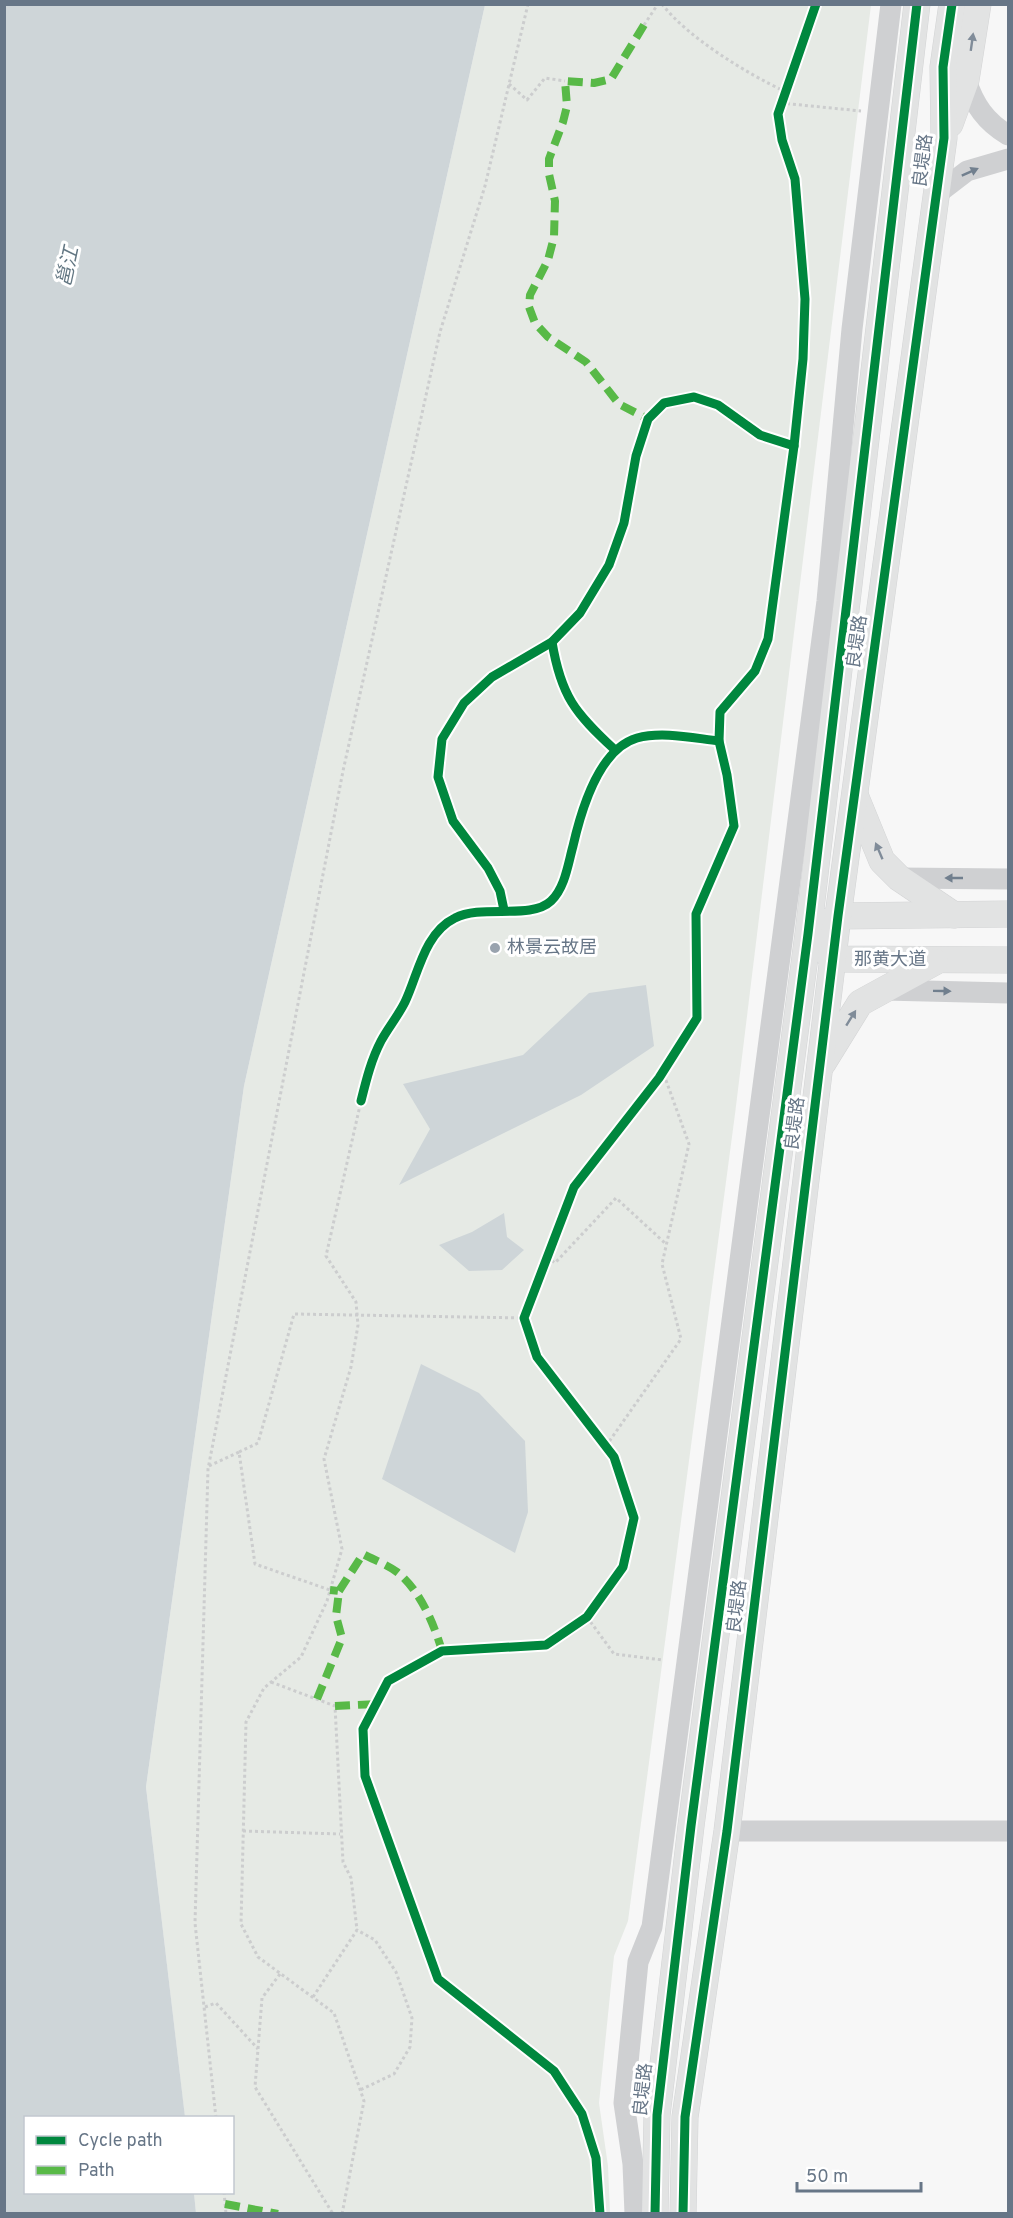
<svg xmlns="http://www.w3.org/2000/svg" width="1013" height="2218" font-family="Overpass,'Noto Sans SC',sans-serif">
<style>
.green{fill:#e6eae5}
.water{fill:#ced5d8}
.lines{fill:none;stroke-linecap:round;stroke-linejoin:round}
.major-casing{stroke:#d3d4d5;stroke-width:27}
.path{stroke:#cccdce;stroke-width:3;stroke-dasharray:3 3;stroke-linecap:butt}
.minor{stroke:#cfd0d2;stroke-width:21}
.major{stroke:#e2e3e3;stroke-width:26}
.quiet{stroke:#58b947;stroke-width:8;stroke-dasharray:15 8;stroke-linecap:butt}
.cycleway-casing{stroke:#fff;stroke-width:13}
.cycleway{stroke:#00873e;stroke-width:9}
.oneway{fill:#808c99}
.oneway2{fill:#717f8e}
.poi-dot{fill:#99a3ae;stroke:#fff;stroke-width:2}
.labels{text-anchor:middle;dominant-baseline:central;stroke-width:6;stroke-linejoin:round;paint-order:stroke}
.street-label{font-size:18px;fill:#677687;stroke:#fff}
.poi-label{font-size:18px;fill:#677687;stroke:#fff;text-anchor:start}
.water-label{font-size:20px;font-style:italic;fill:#637783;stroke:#fff}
</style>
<rect width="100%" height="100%" fill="#f7f7f7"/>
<polygon class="green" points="485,5 871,5 735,1114 628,1921 614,1956 599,2103 608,2166 610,2213 196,2213 194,2193 232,2192 232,2118 185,2118 146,1787 244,1086"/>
<g class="water">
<polygon points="5,4 485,5 244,1086 146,1787 185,2117 26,2118 26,2192 194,2193 196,2213 5,2213"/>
<polygon points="646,985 654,1046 581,1095 399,1185 430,1129 403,1084 523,1055 589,993"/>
<polygon points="504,1213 507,1237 524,1250 502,1270 469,1271 439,1245 472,1232"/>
<polygon points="421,1364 479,1393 525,1441 528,1512 515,1553 382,1479"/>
</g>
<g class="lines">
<g class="major-casing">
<g id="major">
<polyline points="950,124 966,80 978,4"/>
<polyline points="855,795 882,861 899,878 954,915"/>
<polyline points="823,925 838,916 1008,914"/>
<polyline points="821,947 833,959 1008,960"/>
<polyline points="823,1063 860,1003 935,962"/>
<polyline points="655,2214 657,2115 691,1826 808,934 917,4"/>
<polyline points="683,2214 685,2117 727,1831 838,916 944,138 943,67 952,4"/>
</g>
</g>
<g class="path">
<path d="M662,4c25,33 84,69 122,87"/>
<polyline points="644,25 658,4"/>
<polyline points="509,84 527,100 545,78 565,81"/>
<polyline points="781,103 861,111"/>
<polyline points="547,1257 555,1263 616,1198 666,1244"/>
<polyline points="606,1446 681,1339 662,1264 689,1144 663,1072"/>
<polyline points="239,1452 258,1443 294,1314 524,1318"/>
<polyline points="209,1466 239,1452 255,1564 330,1590"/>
<polyline points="587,1617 614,1654 663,1660"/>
<polyline points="271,1682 335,1706 343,1862 351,1878 357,1930"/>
<polyline points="243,1831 340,1834"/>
<polyline points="280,1974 262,1998 255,2087 333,2214"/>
<polyline points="313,1997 357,1930 375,1940 396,1972 412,2018 410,2047 394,2074 360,2090"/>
<polyline points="205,2007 216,2003 258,2049"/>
<polyline points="216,2118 195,1923 208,1469 343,771 440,332 485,186 528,4"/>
<polyline points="224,2192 226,2214"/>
<polyline points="342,2214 364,2101 334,2013 258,1957 241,1924 246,1722 264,1688 301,1657 327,1601 342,1549 324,1459 351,1367 358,1325 356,1302 326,1256 361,1101"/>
</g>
<g class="minor">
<path d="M966,80c8,25 20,42 42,55"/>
<polyline points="937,194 967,171 1008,159"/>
<polyline points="899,878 1008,879"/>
<polyline points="884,990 1008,993"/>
<polyline points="727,1831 1008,1831"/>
<polyline points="635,2214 633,2164 624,2103 638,1962 652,1927 827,601 852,329 891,4"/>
</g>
<use href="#major" class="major"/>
<g class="quiet">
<polyline points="644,25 611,79 594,83 565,81 567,106 563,122 549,159 549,174 555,201 554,237 548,260 530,295 529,307 535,323 548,337 586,362 619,404 648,419"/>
<path d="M339,1591l24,-37c11,6 25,11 34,18 23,18 37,52 45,79"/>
<polyline points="317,1699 342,1638 336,1616 339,1591 330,1590"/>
<polyline points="335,1706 376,1704"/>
<polyline points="225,2204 278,2214"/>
</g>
<g class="cycleway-casing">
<g id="cycleway">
<path d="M552,642c9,54 23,71 62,107"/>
<polyline points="504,910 500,891 488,868 453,821 438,777 442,739 464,703 492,677 552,642 580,613 609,565 624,523 636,456 648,419 664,403 694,397 718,405 760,435 794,446"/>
<path d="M361,1101c5,-20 10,-41 20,-60 7,-13 17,-25 24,-39 13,-27 19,-69 50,-84 27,-14 76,2 96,-17 14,-13 17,-37 22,-55 8,-35 26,-97 64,-108 25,-7 56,0 82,3"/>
<polyline points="600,2214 596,2158 582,2114 554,2071 438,1979 365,1776 363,1729 388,1681 442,1651 546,1645 587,1617 623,1567 634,1518 614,1457 537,1357 524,1318 574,1187 659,1078 697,1018 696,914 734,826 727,775 719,741 720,712 755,671 768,639 794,446 803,359 805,299 795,179 782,140 778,114 816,4"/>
<polyline points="655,2214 657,2115 691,1826 808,934 917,4"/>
<polyline points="683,2214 685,2117 727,1831 838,916 944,138 943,67 952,4"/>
</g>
</g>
<use href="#cycleway" class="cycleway"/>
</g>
<defs><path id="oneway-solid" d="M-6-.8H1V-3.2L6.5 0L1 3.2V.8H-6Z" transform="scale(1.5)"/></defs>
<g class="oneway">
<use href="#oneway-solid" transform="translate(972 42) rotate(-82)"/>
<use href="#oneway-solid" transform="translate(879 851) rotate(-113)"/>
<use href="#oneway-solid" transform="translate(851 1018) rotate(-58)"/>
</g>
<g class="oneway2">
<use href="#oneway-solid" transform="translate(970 172) rotate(-24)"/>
<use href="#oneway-solid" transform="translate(954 878) rotate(-180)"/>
<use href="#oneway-solid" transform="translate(942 991) rotate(1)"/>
</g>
<circle class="poi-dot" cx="495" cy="948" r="6"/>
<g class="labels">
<g class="street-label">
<text transform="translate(924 161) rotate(-83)">良堤路</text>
<text transform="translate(858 642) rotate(-82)">良堤路</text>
<text x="890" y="960">那黄大道</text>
<text transform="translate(796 1124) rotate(-83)">良堤路</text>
<text transform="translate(738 1607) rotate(-83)">良堤路</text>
<text transform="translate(644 2090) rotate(-84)">良堤路</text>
</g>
<g class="poi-label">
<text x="507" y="948">林景云故居</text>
</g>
<g class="water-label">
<text transform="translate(69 267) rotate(-78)">邕江</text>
</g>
</g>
<rect width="1013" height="2218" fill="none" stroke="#677687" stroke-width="12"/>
<rect x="24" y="2116" width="210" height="78" fill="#ffffff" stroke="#c2c8cf" stroke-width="1.5"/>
<rect x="36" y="2136" width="30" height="9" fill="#00873e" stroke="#c2c8cf" stroke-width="1.5"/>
<text x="78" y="2146" font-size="18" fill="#677687">Cycle path</text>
<rect x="36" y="2166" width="30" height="9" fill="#58b947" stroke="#c2c8cf" stroke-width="1.5"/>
<text x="78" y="2176" font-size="18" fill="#677687">Path</text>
<path d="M797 2182v9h124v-9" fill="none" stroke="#677687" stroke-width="3"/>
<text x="806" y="2182" font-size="18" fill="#677687" stroke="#ffffff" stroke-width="4.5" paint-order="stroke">50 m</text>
</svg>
